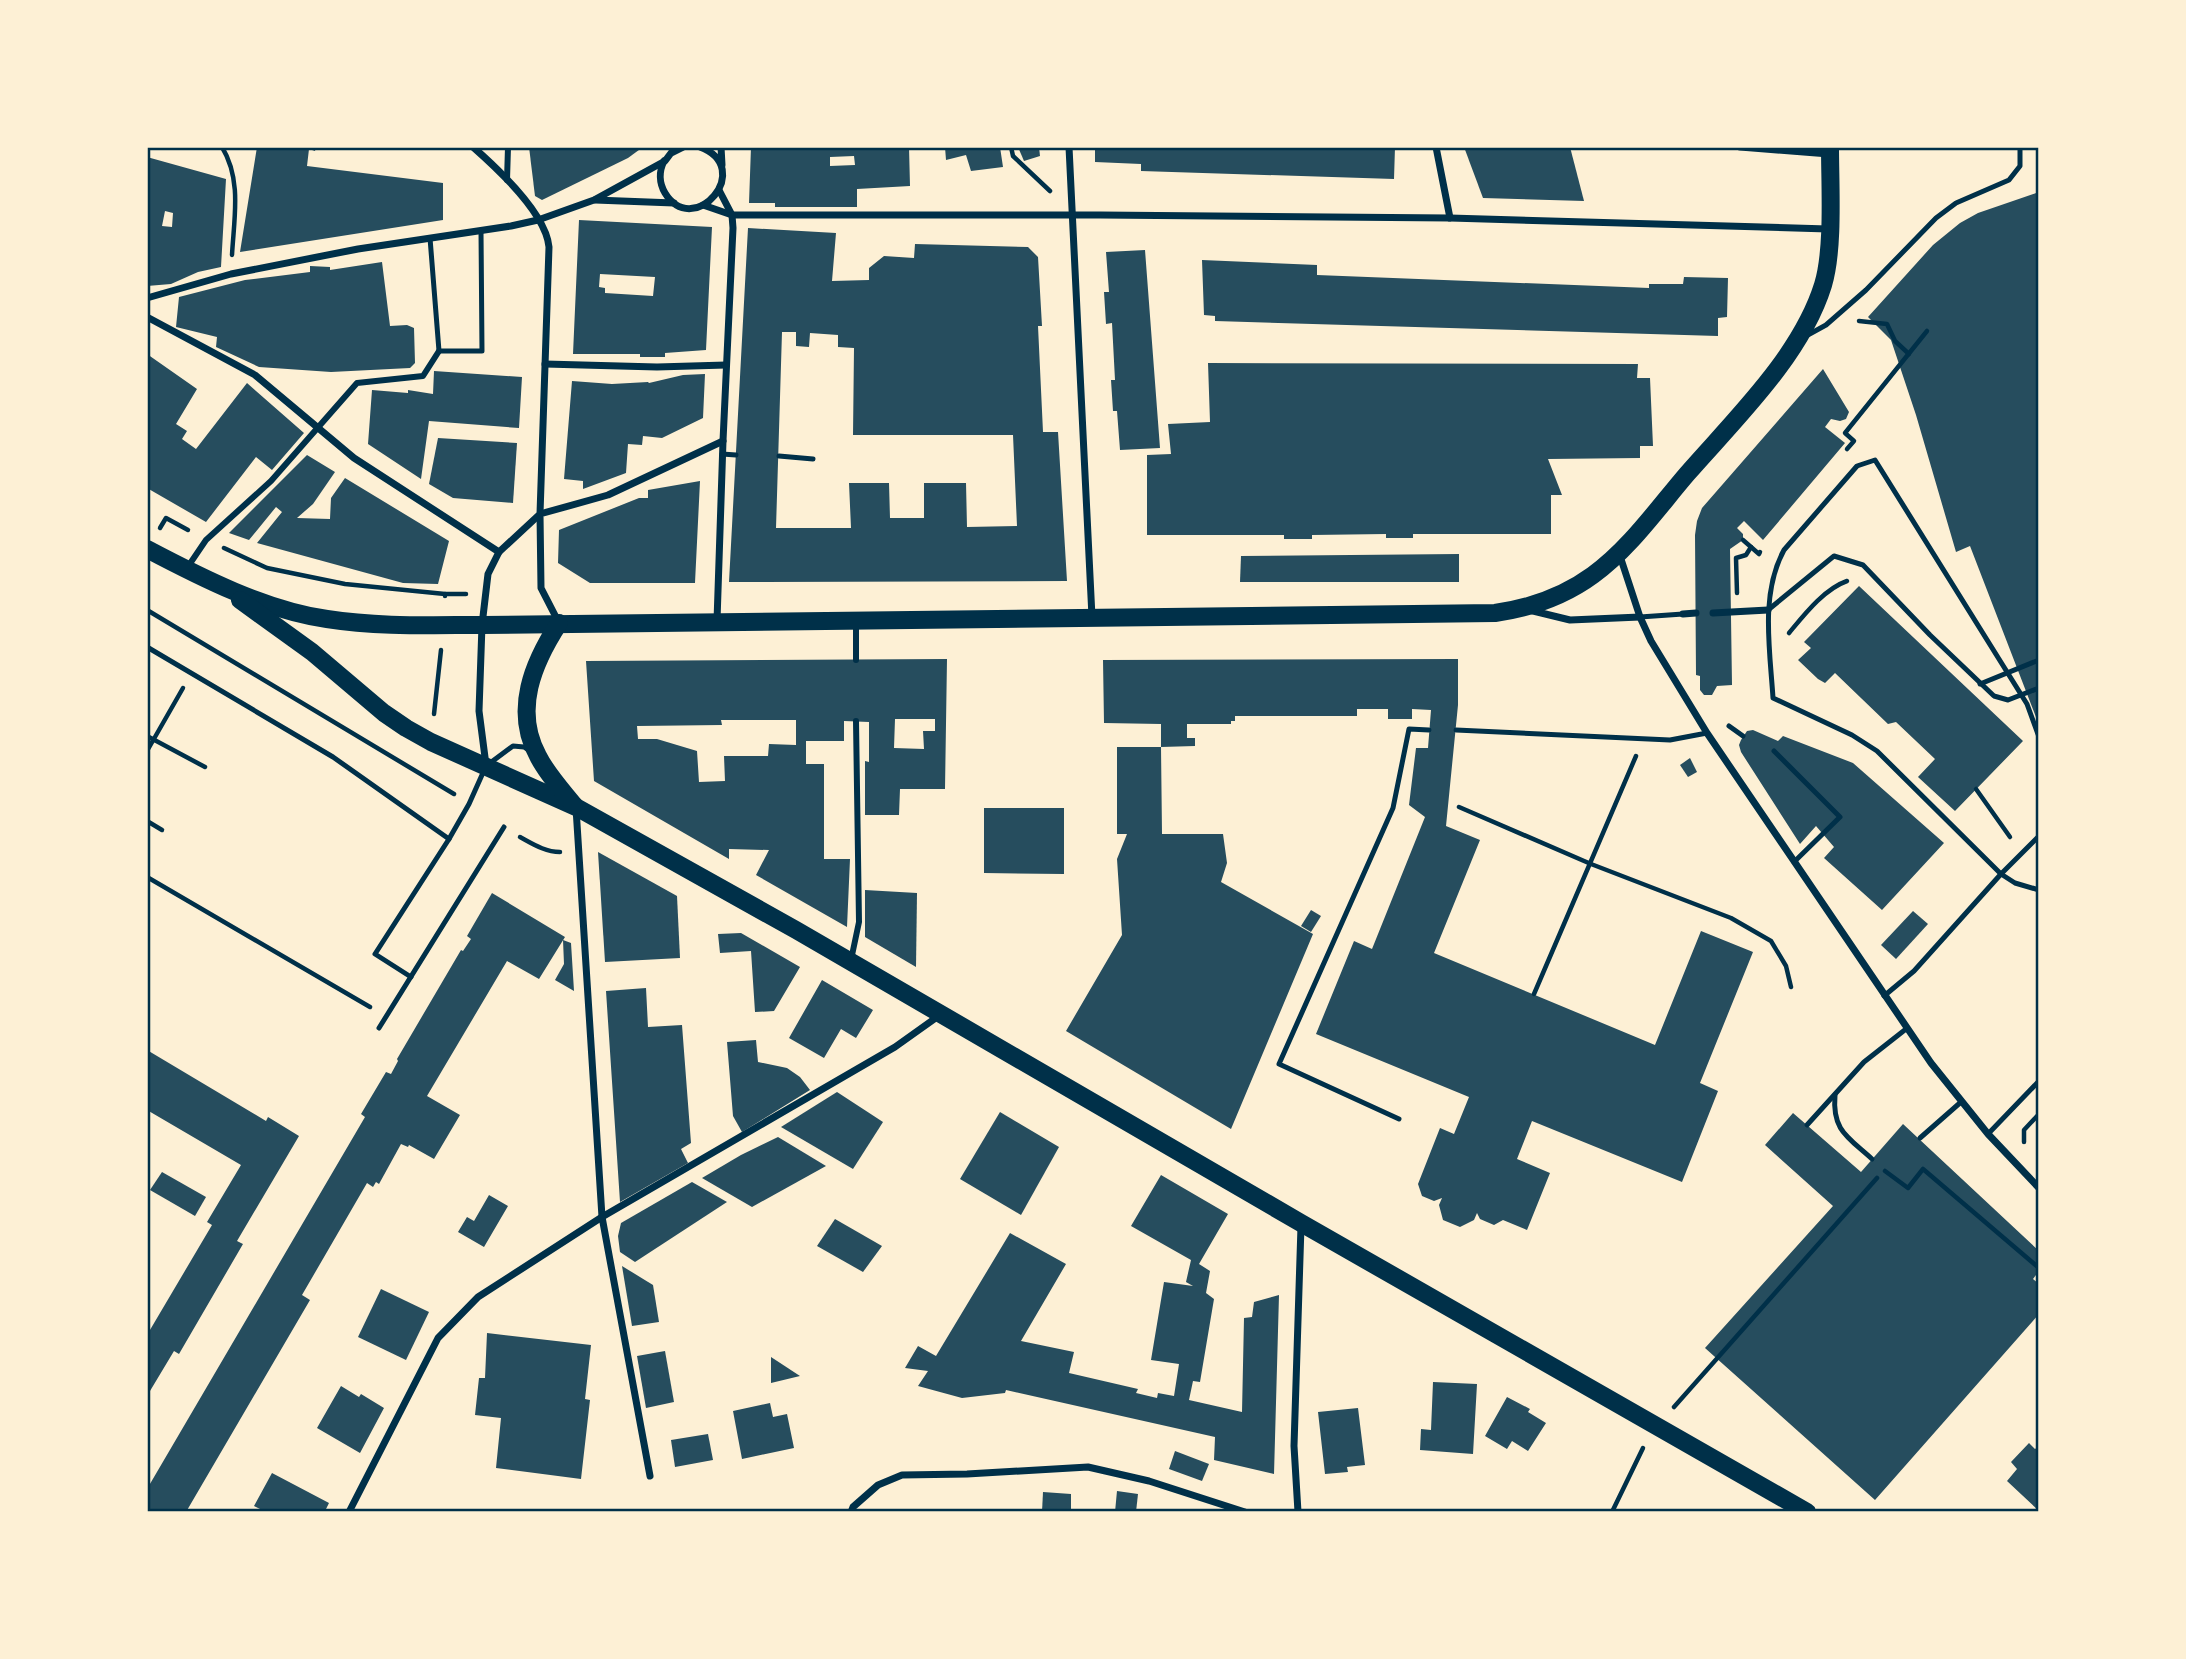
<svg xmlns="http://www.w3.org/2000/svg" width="2186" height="1659" font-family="'IBM Plex Serif',serif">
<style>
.building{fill:#264d5e;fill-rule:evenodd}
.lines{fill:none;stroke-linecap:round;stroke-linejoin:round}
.path{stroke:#003049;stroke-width:4.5}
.service{stroke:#003049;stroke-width:5}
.pedestrian{stroke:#003049;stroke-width:6}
.minor{stroke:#003049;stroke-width:7}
.primary{stroke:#003049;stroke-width:18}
.neatline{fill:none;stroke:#003049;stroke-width:2.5}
</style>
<rect width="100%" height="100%" fill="#fdf0d5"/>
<g class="building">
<polygon points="257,147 316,147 315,151 309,149 307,166 443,183 443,220 240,252"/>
<polygon points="529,147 643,147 628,158 542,200 535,196"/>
<path d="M751,147h158l1,39 -53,3v18h-82v-4h-26zM854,156l1,9 -25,1v-9z"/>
<polygon points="945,147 1000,147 1003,167 971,171 966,155 946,160"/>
<polygon points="1018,147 1039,147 1040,156 1024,161"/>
<polygon points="1095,147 1395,147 1394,179 1141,171 1141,164 1095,162"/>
<polygon points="1464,147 1570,147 1584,201 1483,198"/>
<path d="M147,157l79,22 -5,88 -23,5 -27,12 -24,2zM165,211l8,2 -1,14 -10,-1z"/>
<polygon points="2039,192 2039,725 1970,546 1956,552 1916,415 1891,340 1868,317 1933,245 1960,223 1978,213"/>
<path d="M579,220l133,7 -6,123 -41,3v4h-25v-3h-67zM600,274l55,3 -2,19 -48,-3v-5l-6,-1z"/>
<path d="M748,228l88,5 -4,48 37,-1v-12l15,-12 30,2 1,-14 113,3 10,10 4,69h-4l5,106h15l9,149 -338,1zM782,332h14v14l13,1 1,-14 28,2v12l16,1 -1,87h160l4,91 -50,1 -1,-44h-42v35h-34l-1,-35h-40l2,45h-75z"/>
<polygon points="1145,250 1160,448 1120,450 1117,411 1113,411 1111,380 1115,380 1112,323 1106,324 1104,292 1109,292 1106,252"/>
<polygon points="1202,260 1317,265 1317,275 1649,288 1649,284 1683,284 1684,277 1728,278 1727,317 1718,318 1718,336 1215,321 1215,316 1204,315"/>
<polygon points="382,262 390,326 407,325 414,328 415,363 410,368 331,372 259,367 216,347 217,337 176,327 179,297 245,280 310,272 310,266 330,267 330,270"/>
<polygon points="147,354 197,389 176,424 187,431 182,439 196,449 247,383 304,433 272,470 256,457 206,522 147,488"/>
<polygon points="1208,363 1638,364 1637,378 1650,378 1653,446 1640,446 1640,458 1548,459 1562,495 1551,495 1551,534 1413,534 1413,538 1386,538 1386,534 1312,535 1312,539 1284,539 1284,535 1147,535 1147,455 1171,454 1168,424 1210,422"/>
<polygon points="1823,369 1849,412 1846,419 1840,421 1831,419 1825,427 1845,443 1763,540 1744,521 1737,528 1743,534 1743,540 1730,549 1732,685 1717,686 1712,695 1704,695 1700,690 1700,676 1696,675 1695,535 1697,521 1702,508"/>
<polygon points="434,371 522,377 519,428 429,421 421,479 368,444 372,390 408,393 408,390 433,394"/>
<polygon points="705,374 703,418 662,438 643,436 642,445 628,444 626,473 583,489 583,481 564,479 572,381 612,384 648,382 649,383 683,375"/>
<polygon points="438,438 517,443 513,503 453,498 429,484"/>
<polygon points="307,455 335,472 313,504 297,518 330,519 331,498 345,478 449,541 438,584 403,583 257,543 282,512 276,507 249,540 229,533"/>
<polygon points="700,481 695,583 590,583 558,563 559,530 639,498 648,498 648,490"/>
<polygon points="1459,554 1459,582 1240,582 1241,556"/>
<polygon points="1859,586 2023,741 1955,811 1918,777 1935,759 1896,722 1888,724 1835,673 1825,683 1818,679 1798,660 1811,648 1804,642"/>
<path d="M947,659l-2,130h-45l-1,26h-34v-54l4,1v-40l-25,-1v20h-38v23h18v95h26l-3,68 -91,-52 13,-25 -40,-1v10l-135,-78 -8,-120zM895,719h40v12h-12l1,18 -30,-1zM721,720h75v25l-27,-1 -1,12h-44l1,25 -26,1 -2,-31 -40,-12h-19l-1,-13 85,-1z"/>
<polygon points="1458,659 1458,705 1446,826 1480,840 1434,953 1655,1045 1701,931 1753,952 1700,1083 1718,1091 1682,1182 1532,1121 1517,1159 1550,1173 1527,1230 1503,1220 1494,1225 1480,1219 1477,1213 1474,1220 1460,1227 1443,1220 1439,1205 1442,1198 1434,1201 1422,1196 1418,1184 1440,1128 1454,1134 1469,1097 1316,1034 1354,941 1372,949 1425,817 1409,805 1416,748 1428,748 1431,710 1412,709 1412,719 1388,719 1388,709 1357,709 1357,716 1235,716 1235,721 1231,721 1231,724 1187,724 1187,738 1195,738 1195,746 1161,747 1161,724 1104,723 1103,660"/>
<polygon points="1753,730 1778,741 1783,736 1853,763 1944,843 1882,910 1824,858 1834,847 1816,826 1800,844 1741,752 1739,745 1741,740 1747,731"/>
<polygon points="1117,747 1161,747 1162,834 1223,834 1227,863 1221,882 1313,934 1231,1129 1066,1031 1122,935 1117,859 1127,834 1117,834"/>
<polygon points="1690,758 1697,772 1688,777 1680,765"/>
<polygon points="984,808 1064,808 1064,874 984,873"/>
<polygon points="598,852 677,896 680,958 605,962"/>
<polygon points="865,890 917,893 916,967 865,937"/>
<polygon points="492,893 565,937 539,979 507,961 427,1096 460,1115 434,1159 409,1145 408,1147 401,1144 379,1184 376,1182 373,1187 367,1183 302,1295 310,1300 186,1512 147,1512 147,1489 365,1117 361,1114 386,1072 391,1074 398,1061 397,1059 461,950 463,951 471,939 467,936"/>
<polygon points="1311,910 1321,916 1311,932 1301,926"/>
<polygon points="1913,911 1928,924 1896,959 1881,945"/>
<polygon points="741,933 800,967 774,1011 755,1012 751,951 720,953 718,934"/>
<polygon points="563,940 571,943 574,991 555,980 564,964"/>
<polygon points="822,980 873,1010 856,1038 841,1029 824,1058 789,1038"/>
<polygon points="646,988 648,1027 682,1025 691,1143 681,1149 688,1163 620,1202 606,991"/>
<polygon points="756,1040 758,1062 787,1068 800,1077 810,1090 742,1132 733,1116 727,1042"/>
<polygon points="147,1050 266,1121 268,1117 299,1136 237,1241 243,1244 179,1354 174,1351 147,1396 147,1335 212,1225 207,1222 241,1165 147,1110"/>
<polygon points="837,1092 883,1122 853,1169 781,1127"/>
<polygon points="1000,1112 1059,1147 1021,1215 960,1179"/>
<polygon points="1793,1113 1861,1172 1903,1124 2039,1251 2039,1271 2033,1279 2039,1284 2039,1314 1875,1500 1705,1348 1833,1206 1765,1145"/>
<polygon points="778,1137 826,1166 752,1207 702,1178 741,1155"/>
<polygon points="162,1172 206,1197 195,1216 150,1190"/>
<polygon points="1161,1175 1228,1214 1199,1264 1210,1271 1206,1293 1214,1299 1200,1382 1193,1381 1189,1400 1242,1412 1244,1318 1252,1317 1254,1302 1279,1295 1274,1474 1214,1460 1215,1437 1006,1390 1005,1393 962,1398 918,1386 928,1371 905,1368 918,1346 936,1356 1010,1233 1066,1264 1021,1341 1074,1352 1069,1373 1138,1389 1136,1393 1157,1398 1158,1393 1174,1396 1179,1364 1151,1360 1164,1282 1193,1286 1186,1282 1191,1260 1131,1226"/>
<polygon points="692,1182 727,1202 635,1262 620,1252 618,1236 621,1223"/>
<polygon points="489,1195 508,1206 484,1247 458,1232 467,1217 474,1221"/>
<polygon points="835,1219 882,1246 863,1272 817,1246"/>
<polygon points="622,1266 653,1285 659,1322 632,1326"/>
<polygon points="381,1289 429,1312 406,1360 358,1337"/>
<polygon points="487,1333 591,1345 585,1399 590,1400 581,1479 496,1468 501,1418 475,1415 479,1378 485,1378"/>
<polygon points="665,1351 674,1402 646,1408 637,1356"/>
<polygon points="771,1357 800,1376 771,1383"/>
<polygon points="1433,1382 1477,1384 1473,1454 1420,1450 1421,1429 1431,1430"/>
<polygon points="341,1386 359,1397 361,1394 384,1408 360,1453 317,1428"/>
<polygon points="1507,1397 1530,1409 1528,1412 1546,1423 1528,1451 1512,1441 1507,1449 1485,1436"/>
<polygon points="770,1403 773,1417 787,1414 794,1448 742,1459 733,1411"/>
<polygon points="1358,1408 1365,1465 1347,1467 1348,1472 1325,1474 1318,1412"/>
<polygon points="708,1434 713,1460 675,1467 671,1440"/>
<polygon points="2029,1443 2035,1449 2039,1446 2039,1511 2007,1481 2017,1469 2011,1462"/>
<polygon points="1175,1451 1209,1464 1202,1481 1169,1469"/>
<polygon points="272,1473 329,1503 326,1509 331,1512 266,1512 254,1506"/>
<polygon points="1117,1491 1138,1494 1136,1512 1115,1512"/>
<polygon points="1043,1492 1071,1494 1071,1512 1042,1512"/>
</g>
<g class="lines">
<g class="path">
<path d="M222,147c20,33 12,71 10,108"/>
<polyline points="1011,147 1013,156 1050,191"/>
<polyline points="1859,321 1887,324 1895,341 1909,354"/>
<polyline points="1847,449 1854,441 1845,433 1927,331"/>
<polyline points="160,528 166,518 188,530"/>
<polyline points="1743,540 1759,554 1760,552"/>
<polyline points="224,548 267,568 345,584 445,594"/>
<polyline points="1737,593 1736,558 1746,555 1751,547"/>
<polyline points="445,596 445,594 466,594"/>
<polyline points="147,610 454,794"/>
<path d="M1789,633c15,-18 35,-44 58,-52"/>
<polyline points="434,714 441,650"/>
<polyline points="147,736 205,767"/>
<polyline points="147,751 183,688"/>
<polyline points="1976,789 2010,837"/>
<polyline points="1459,807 1591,864 1731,918 1771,941 1786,966 1791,987"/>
<polyline points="147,821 162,830"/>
<path d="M520,837c13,7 25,15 40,15"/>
<polyline points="147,877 370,1007"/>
<polyline points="1534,994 1636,756"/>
<polyline points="2024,1142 2024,1130 2039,1114"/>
<polyline points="1885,1171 1908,1188 1923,1169 2039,1268"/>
<polyline points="1674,1407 1877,1178"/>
<polyline points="1612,1512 1643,1448"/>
</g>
<g class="service">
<polyline points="430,238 439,351 482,351 481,231"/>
<polyline points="1806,336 1826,325 1866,290 1936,218 1956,203 2009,180 2020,166 2020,147"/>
<polyline points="722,454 736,455"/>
<polyline points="779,456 813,459"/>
<polyline points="1768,610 1834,556 1863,565 1930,635 1994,696 2008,700 2039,688"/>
<polyline points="1640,617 1683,614"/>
<polyline points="147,647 333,757 449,839"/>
<polyline points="1980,684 2039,660"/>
<polyline points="1729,726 1743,736"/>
<polyline points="1456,730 1670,740 1707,733"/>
<path d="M2039,737l-12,-33 -152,-244 -18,6 -73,84c-24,44 -14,100 -11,148l79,37 25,16 124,123 14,9 24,7"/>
<polyline points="1774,751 1840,817 1794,862"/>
<polyline points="411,977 375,954 449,839 469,804 486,766 513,746 524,747 530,751"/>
<polyline points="1884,996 1914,971 2001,874 2039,836"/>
<polyline points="379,1028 504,827"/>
<path d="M1835,1095c-3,36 13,42 37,64"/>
<polyline points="1399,1119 1279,1064 1393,808 1409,729 1429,730"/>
<polyline points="1807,1125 1864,1062 1906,1029"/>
<polyline points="1988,1134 2039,1081"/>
<polyline points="1920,1138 1961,1102"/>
</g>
<g class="pedestrian">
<polyline points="507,180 508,147"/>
<polyline points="187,568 206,540 271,481 357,383 423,376 439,351"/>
<polyline points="856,624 856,660"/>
<polyline points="851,960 859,922 856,721"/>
</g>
<g class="minor">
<path d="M473,147c25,22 73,67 76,100l-9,267 -41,38 -11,22 -6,51 -3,86 7,54"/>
<polyline points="721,147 722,165"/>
<polyline points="1069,147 1092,617"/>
<polyline points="1436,147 1450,218"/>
<polyline points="1740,147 1829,154"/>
<path d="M664,161c-5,10 -5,22 1,32 29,47 91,-25 35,-46"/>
<polyline points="595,200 674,203"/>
<polyline points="703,205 732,215 1100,215 1450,218 1828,229"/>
<polyline points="147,298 231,274 358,249 511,226 538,220 594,200 665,161 671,153 683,147"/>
<polyline points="147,317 255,375 354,458 499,552"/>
<polyline points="545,364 657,367 726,365"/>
<polyline points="1619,553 1640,617 1651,641 1707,733 1931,1063 1988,1134 2039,1188"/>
<polyline points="1529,610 1570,620 1640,617"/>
<polyline points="1713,613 1768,610"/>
<polyline points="1683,614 1696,613"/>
<polyline points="717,621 723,441 733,228 732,215 719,190"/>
<polyline points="559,623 541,588 540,514 608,495 723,441"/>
<polyline points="576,808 602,1217 650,1476"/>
<polyline points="349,1512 438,1338 478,1297 602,1217 895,1047 940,1015"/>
<polyline points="851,1512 853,1507 878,1485 902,1475 967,1474 1088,1467 1149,1481 1245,1512"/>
<polyline points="1298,1512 1294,1446 1301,1226"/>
</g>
<g class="primary">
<path d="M147,549c55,29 118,61 180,70 51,8 103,6 155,6l1013,-12c35,-5 68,-16 98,-38 37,-27 64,-66 94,-101 48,-55 114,-118 136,-189 11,-36 7,-99 7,-138"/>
<polyline points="240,600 312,652 384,713 406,728 431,742 576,807 796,930 1301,1223 1807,1512"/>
<path d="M559,623c-26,40 -46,87 -21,133 9,18 23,33 36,49"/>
</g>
</g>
<rect width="2186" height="1659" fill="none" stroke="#fdf0d5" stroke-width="298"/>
<rect x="149" y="149" width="1888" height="1361" class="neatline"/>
</svg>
